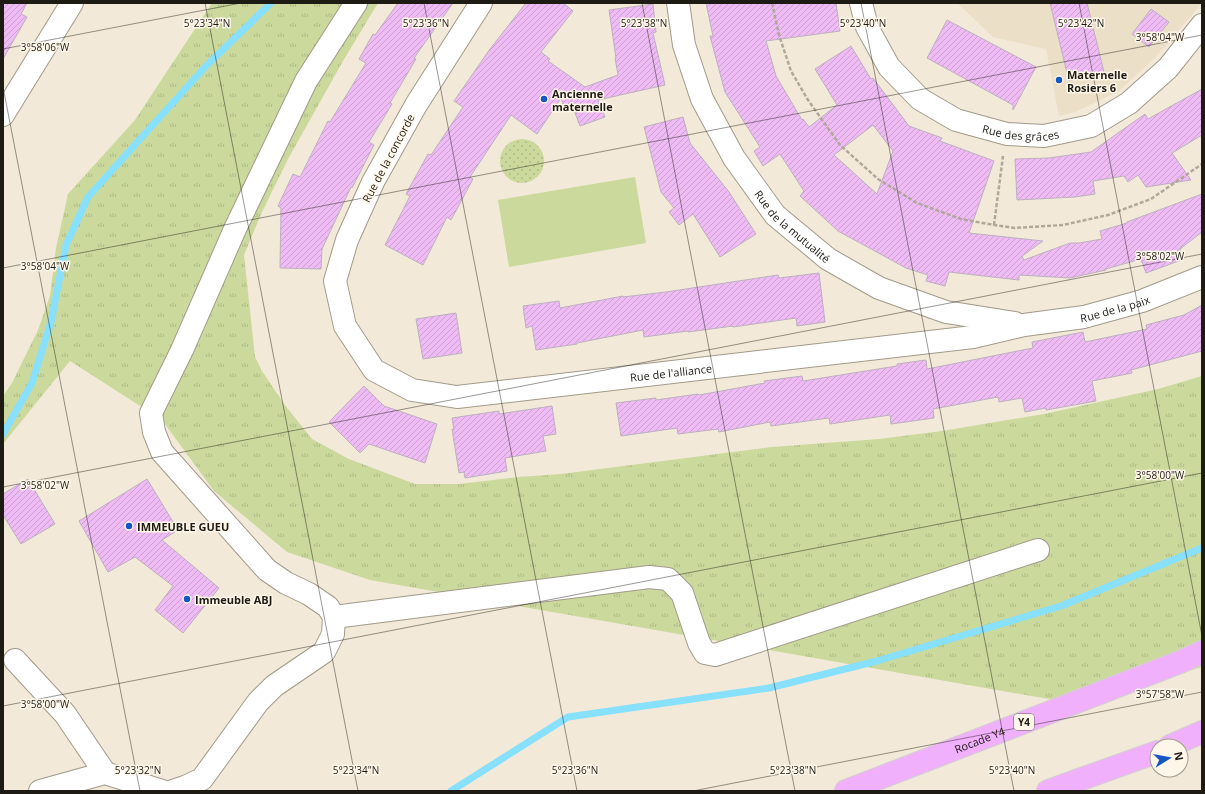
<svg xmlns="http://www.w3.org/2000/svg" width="1205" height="794" font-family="'Open Sans',sans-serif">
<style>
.built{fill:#ecdfc7}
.grass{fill:url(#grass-tufts)}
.park{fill:url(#park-dots)}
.garden{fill:#cbd99c}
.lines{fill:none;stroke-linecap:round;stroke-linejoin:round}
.stream{stroke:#86e0fe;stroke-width:7}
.building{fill:url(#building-hatch);stroke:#bdb0bf;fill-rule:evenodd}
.street-casing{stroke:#a29a8a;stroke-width:24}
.highway-casing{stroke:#d2d1d0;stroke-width:24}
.path{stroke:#b0a99b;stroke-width:2.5;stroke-dasharray:4 2;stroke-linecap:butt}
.street{stroke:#fff;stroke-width:22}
.highway{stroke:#f1b0fb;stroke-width:22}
.ticks{fill:none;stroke:#1e1b15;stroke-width:1;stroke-opacity:0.45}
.poi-dot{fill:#1557c2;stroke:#fef7e9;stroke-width:1.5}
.labels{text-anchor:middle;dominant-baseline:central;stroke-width:3;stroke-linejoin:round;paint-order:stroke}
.shield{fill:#fef7e9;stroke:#615d55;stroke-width:1}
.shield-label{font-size:10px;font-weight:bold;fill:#1e1b15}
.poi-label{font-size:11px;font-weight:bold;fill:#1e1b15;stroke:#fef7e9;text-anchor:start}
.street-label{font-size:11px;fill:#1e1b15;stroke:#fef7e9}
.ticks-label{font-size:10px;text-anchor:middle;fill:#1e1b15;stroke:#fef7e9;stroke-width:3;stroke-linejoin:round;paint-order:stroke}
</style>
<defs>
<pattern id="grass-tufts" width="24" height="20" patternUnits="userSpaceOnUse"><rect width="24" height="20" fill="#cbd99c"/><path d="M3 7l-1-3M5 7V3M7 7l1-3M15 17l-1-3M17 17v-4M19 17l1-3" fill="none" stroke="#aeba86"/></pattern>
<pattern id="park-dots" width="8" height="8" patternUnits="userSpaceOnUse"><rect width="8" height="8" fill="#cbd99c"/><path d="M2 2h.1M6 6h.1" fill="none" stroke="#aeba86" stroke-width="1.8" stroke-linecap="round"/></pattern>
<pattern id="building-hatch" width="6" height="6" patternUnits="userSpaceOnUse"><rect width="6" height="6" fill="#eebbf4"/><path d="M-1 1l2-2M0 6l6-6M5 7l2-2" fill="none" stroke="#cca0d0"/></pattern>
</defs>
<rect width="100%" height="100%" fill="#f2e9d8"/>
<polygon class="built" points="957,3 1202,3 1156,57 1119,91 1075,112 1059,116 1046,49 993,37"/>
<polygon class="grass" points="212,3 378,3 343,61 288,159 262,212 244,255 255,357 262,371 284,404 312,439 349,459 415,484 459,484 519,477 561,474 772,447 879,439 942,431 1044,414 1158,389 1202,376 1202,667 1077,704 370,580 287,552 214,491 162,420 70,361 3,444 3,396 12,383 38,330 50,296 56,248 68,194 135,120"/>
<circle class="park" cx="522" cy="161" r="22"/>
<polygon class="garden" points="635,177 646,243 509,267 498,200"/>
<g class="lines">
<g class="stream">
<polyline points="3,434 32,383 51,322 66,245 88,197 206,66 271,3"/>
<polyline points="451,791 568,717 769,688 877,661 1061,606 1202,548"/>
</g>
</g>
<g class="building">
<polygon points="3,3 27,3 21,14 27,17 3,59"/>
<polygon points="398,3 453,3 414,58 416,59 390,103 392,104 369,142 374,145 352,188 351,187 322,249 321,269 280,268 281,208 278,206 293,174 300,177 328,121 330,122 366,63 359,59 373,34 375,35"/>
<polygon points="526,3 563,3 573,11 541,52 550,59 548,61 585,87 618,75 615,58 616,58 609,10 653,4 656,32 653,33 665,85 598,100 605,117 580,126 572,105 564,107 561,98 537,134 511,115 470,177 473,179 451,220 447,217 423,265 385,245 410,196 406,194 428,154 431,155 463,107 454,101 490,49"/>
<path d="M706,3h130l4,28 -74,10 10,35 26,44 1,-1 6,8 28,-22 -22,-36 36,-23 20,33 2,-1 36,48 33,12 -2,3 54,20 -25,72 74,8 -21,15 2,4 46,-17h9l23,-4 -2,-8 27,-8v-1l75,-28v38l-22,17 4,10 -38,14 -5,-14 -35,10v1l-36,8 -51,-3v5l-70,-8 -4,14 -19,-5 2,-6 -22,-7 -68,-37 -38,-35 4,-5 -24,-37 -17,12 -9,-15 6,-4 -35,-55 -15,-56h3zM873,125l20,26 -16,43 -43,-39z"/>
<polygon points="1050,3 1087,3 1104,72 1069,81"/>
<polygon points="1151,9 1169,22 1149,47 1132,34"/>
<polygon points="947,20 1036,67 1013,110 1013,105 927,58"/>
<polygon points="1202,89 1202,135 1172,153 1191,180 1146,187 1138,175 1128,182 1124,176 1093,181 1095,194 1075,197 1017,200 1015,159 1049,158 1091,152 1145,114 1148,119"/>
<polygon points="683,117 690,143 729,192 756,234 720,257 693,214 679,225 669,212 674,208 661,192 644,127"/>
<polygon points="819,273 825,322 797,326 796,318 733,327 733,326 688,332 688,331 644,337 643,330 577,343 577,344 536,350 532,326 526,328 523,306 559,301 560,308 623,296 623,297 666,292 778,275 779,278"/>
<polygon points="1202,305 1202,351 1131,370 1132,373 1092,381 1096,401 1046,410 1046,408 1025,412 1022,398 999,402 998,397 933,409 934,418 891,424 890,415 830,424 829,418 771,426 770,422 719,432 718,429 678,434 677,428 621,436 616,403 656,398 656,400 698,394 699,395 765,383 764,381 802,376 803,381 897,366 897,364 926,360 927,369 1033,348 1032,342 1083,332 1085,342 1147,329 1146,325 1184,315"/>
<polygon points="456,313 462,353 423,359 416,319"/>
<polygon points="364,386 384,406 437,424 425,463 369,444 360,453 329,422"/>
<polygon points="552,406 556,434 543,436 546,451 505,458 507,471 465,478 464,472 459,473 452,429 454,430 452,418 499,411 499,414"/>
<polygon points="28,479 55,524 21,544 3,515 3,494"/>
<polygon points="147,479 178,530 162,540 219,588 183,633 155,610 173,586 135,557 108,572 79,521"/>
</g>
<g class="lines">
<g class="street-casing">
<g id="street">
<path id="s1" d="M481,3l-65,102 -43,77 -26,58 -12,41 10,45 29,44 38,20 45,7 516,-60 51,-12 60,-8 58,-16 60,-24"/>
<path id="s2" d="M678,3l6,42 18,54 32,59 41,57 53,44 51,29 67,24 69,11"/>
<path id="s3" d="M861,3l6,24 22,40 31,32 36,21 51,14 37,2 47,-10 38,-23 39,-35 34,-43"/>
<polyline points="3,115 72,3"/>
<polyline points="334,617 649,577 668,579 682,593 699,643 705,653 715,655 1038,550"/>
<polyline points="15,660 65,714 105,773"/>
<polyline points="40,791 105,773 162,791"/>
<polyline points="173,791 185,787 202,779 258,702 274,686 324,652 333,634 334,617 328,607 309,594 286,583 267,570 162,452 154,432 151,413 182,350 235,229 306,81 356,3"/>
</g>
</g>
<g class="highway-casing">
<g id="highway">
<polyline points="1170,746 1202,732"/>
<path id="s4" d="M846,791l334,-129 22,-10"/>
<polyline points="1048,791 1157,752"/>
</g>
</g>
<g class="path">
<polyline points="772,3 779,35 791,71 808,100 840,145 878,179 917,203 961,219 994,225 1015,228 1063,225 1108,215 1151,199 1202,164"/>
<polyline points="994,225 1003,156"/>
</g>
<use href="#street" class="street"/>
<use href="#highway" class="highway"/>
</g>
<path class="ticks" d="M205,3l153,788M424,3l153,788M642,3l153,788M861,3l153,788M1079,3l123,633M3,49l238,-46M3,87l137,704M3,268l1199,-233M3,487l1199,-233M3,706l1199,-233M693,791l509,-99"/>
<g class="poi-dot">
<circle cx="1059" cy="80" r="4"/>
<circle cx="544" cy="99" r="4"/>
<circle cx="129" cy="526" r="4"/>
<circle cx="187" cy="599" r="4"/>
</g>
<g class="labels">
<rect class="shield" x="1014" y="714" width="20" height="16" rx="3"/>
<g class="shield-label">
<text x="1024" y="722">Y4</text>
</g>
<g class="poi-label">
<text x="1067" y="74">Maternelle<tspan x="1067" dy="13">Rosiers 6</tspan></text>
<text x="552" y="93">Ancienne<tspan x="552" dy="13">maternelle</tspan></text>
<text x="137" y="526">IMMEUBLE GUEU</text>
<text x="195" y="599">Immeuble ABJ</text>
</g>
<g class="street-label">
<text stroke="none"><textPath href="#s3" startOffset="223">Rue des grâces</textPath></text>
<text transform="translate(388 158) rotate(-62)">Rue de la concorde</text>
<text stroke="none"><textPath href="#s2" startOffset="257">Rue de la mutualité</textPath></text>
<text stroke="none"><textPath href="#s1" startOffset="1167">Rue de la paix</textPath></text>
<text stroke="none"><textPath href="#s1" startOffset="718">Rue de l'alliance</textPath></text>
<text stroke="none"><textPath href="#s4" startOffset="143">Rocade Y4</textPath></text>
</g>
</g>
<g class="ticks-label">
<text x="207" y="27">5°23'34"N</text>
<text x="426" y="27">5°23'36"N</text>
<text x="644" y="27">5°23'38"N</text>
<text x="863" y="27">5°23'40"N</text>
<text x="1081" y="27">5°23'42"N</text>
<text x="1160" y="41">3°58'04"W</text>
<text x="45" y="51">3°58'06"W</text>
<text x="1160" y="260">3°58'02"W</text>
<text x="45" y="270">3°58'04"W</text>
<text x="1160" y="479">3°58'00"W</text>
<text x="45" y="489">3°58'02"W</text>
<text x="1160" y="698">3°57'58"W</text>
<text x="45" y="708">3°58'00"W</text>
<text x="138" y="774">5°23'32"N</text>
<text x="356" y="774">5°23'34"N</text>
<text x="575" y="774">5°23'36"N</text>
<text x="793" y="774">5°23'38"N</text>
<text x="1012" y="774">5°23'40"N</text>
</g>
<rect width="1205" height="794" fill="none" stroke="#1e1b15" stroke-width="8"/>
<g transform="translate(1169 758) rotate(79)"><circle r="19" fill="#fef7e9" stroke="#a49f94"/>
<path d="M0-3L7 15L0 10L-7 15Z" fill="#1557c2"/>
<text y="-6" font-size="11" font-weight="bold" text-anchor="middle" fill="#1e1b15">N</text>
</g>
</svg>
